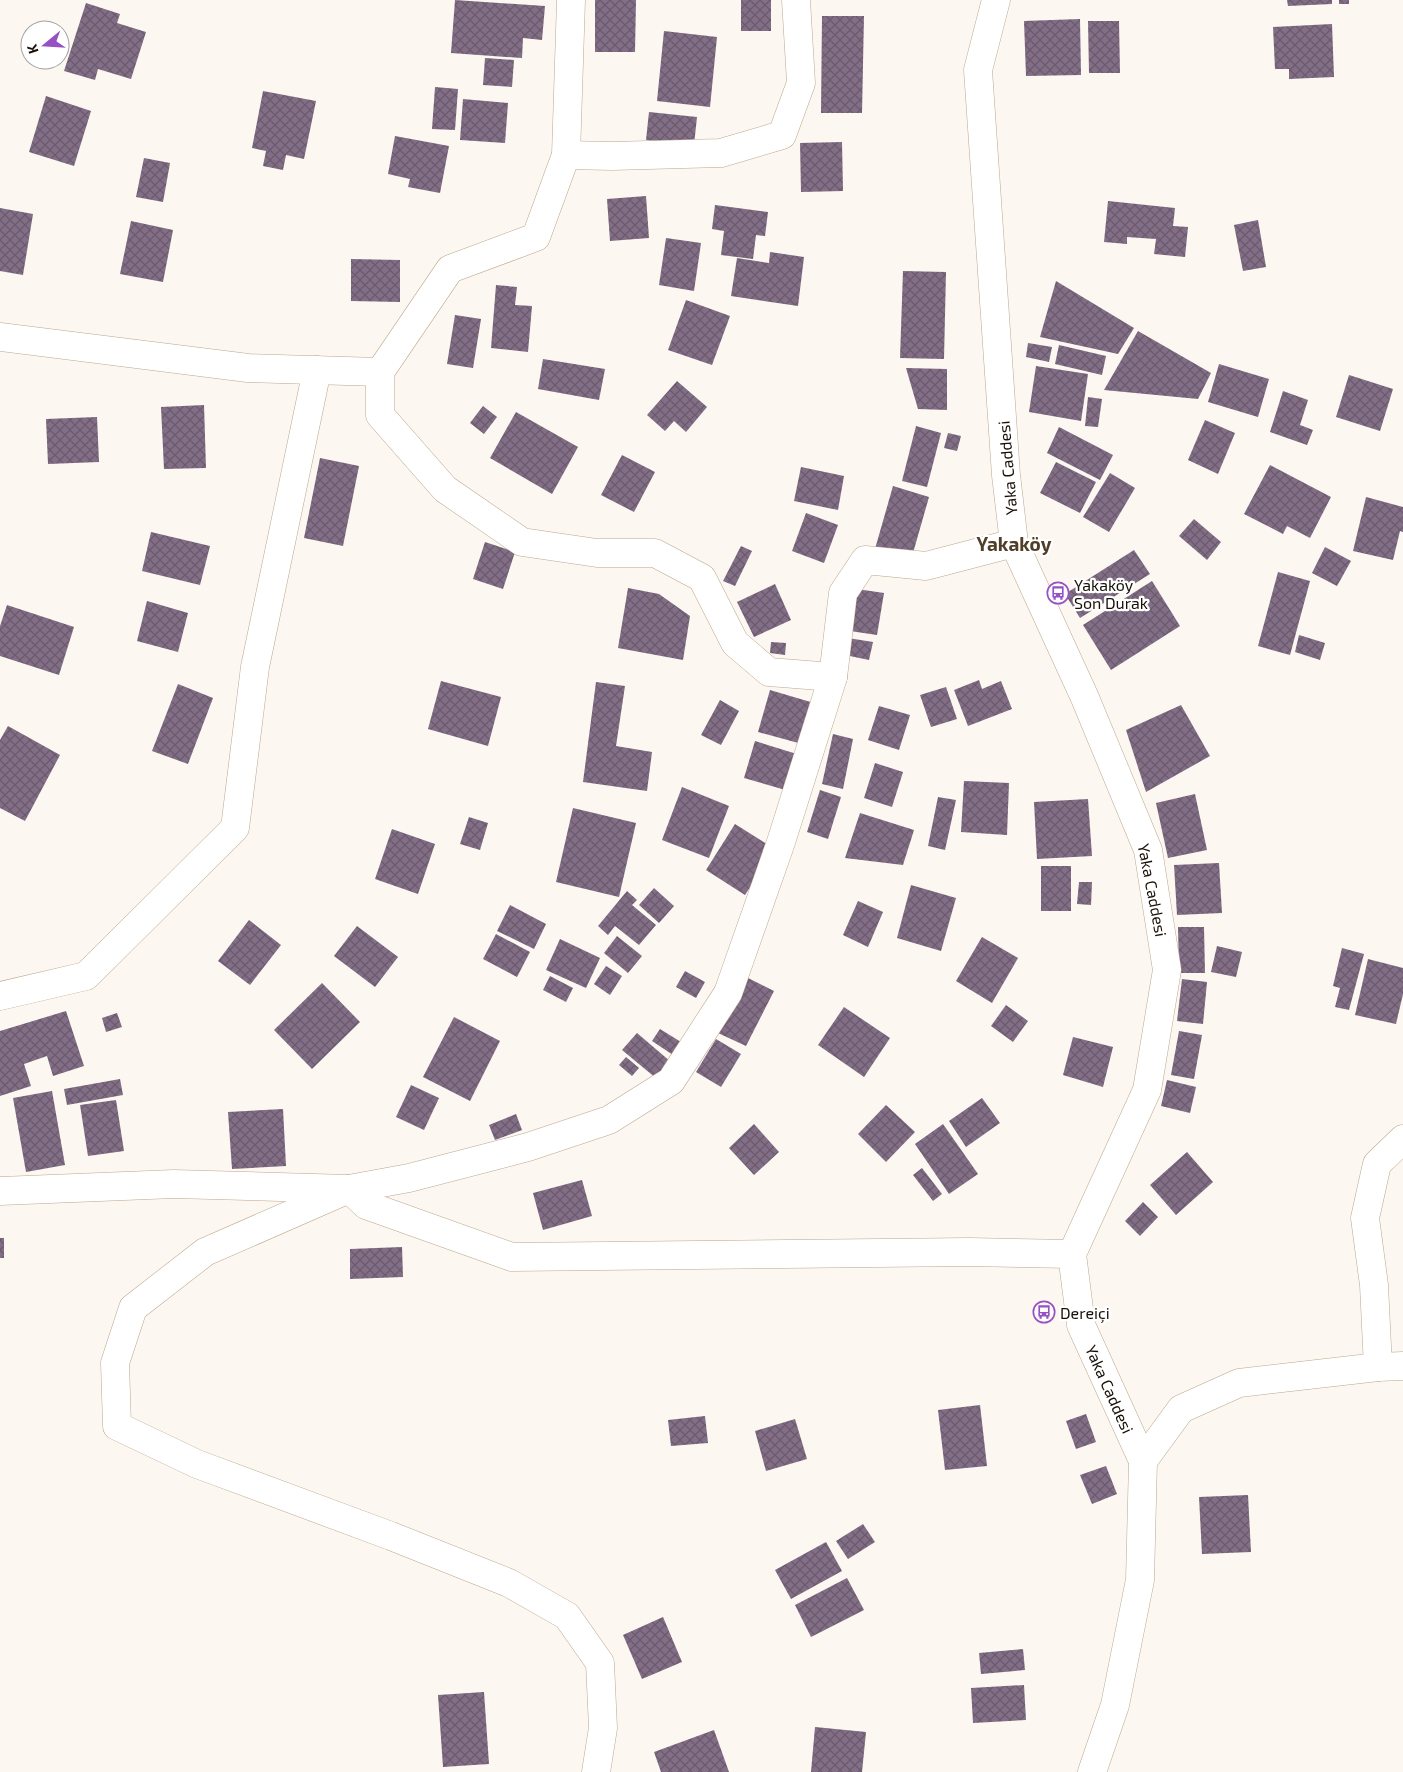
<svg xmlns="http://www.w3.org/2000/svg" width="1403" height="1772" font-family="'Exo 2',sans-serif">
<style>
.building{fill:url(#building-cross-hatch)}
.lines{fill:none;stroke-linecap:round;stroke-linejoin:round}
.minor-casing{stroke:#bda78d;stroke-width:29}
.tertiary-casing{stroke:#bda78d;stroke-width:29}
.minor{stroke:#fff;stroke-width:28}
.tertiary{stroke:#fff;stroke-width:28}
.labels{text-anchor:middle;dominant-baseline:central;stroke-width:4.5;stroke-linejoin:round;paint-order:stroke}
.street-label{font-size:16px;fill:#191108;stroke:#fff}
.poi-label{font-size:16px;fill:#191108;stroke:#fff;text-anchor:start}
.quarter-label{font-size:19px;font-weight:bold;fill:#503e27;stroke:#fff}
</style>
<defs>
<pattern id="building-cross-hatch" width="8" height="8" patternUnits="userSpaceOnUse" patternTransform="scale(1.25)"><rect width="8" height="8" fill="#826f87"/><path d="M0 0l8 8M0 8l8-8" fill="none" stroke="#6a5a6c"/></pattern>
</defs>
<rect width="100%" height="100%" fill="#fcf7f1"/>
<g class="building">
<polygon points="455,0 545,6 542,40 523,38 522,58 451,53"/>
<polygon points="595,0 636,0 635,52 595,52"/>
<rect x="741" y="0" width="30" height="31"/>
<polygon points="1287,0 1332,0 1332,4 1288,6"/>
<rect x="1339" y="0" width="10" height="4"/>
<polygon points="86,3 120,14 117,23 146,32 131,79 98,69 95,80 64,71"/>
<polygon points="822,16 864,16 862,113 821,113"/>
<polygon points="1080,19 1081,75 1026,76 1024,21"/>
<polygon points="1088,21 1119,21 1120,73 1089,73"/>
<polygon points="1332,24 1334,77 1289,79 1289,69 1275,69 1273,27"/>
<polygon points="664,31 717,37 710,107 657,101"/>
<polygon points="485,58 514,60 512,87 483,85"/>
<polygon points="435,87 458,89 455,130 432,129"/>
<polygon points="263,91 316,101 304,159 286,155 283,170 263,166 266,151 252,148"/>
<polygon points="46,96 91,111 74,166 29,152"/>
<polygon points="463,99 508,103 505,143 460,140"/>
<polygon points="649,112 697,117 694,145 646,140"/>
<polygon points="395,136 449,146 440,193 408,187 410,179 388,174"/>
<polygon points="842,142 843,191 801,192 800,143"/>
<polygon points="144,158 170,163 163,202 136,197"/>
<polygon points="646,196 649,238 610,241 607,199"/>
<polygon points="1108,201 1175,208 1173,226 1188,227 1185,257 1154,254 1156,239 1127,237 1127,244 1104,242"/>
<polygon points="715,205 768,212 765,236 756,235 753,259 721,255 724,231 712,229"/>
<polygon points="0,208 33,214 23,275 0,271"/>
<polygon points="1258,220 1266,267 1243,271 1234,225"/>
<polygon points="131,221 173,230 163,282 120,274"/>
<polygon points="666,238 701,243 694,291 659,285"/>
<polygon points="770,252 804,257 798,306 731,296 737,258 769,263"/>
<polygon points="351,259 400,260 400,302 351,301"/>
<polygon points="903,271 946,272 944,359 900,358"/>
<polygon points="1056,281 1134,328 1118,354 1040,337"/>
<polygon points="496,285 517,287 515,305 532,306 528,352 491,348"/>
<polygon points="686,300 730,316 712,365 668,350"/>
<polygon points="455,315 481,319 473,368 447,364"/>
<polygon points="1138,331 1211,373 1198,399 1104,390"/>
<polygon points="1028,343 1052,347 1049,362 1026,357"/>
<polygon points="1059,345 1106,356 1102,375 1055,364"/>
<polygon points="543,359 605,369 599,400 538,389"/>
<polygon points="1219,364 1269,379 1258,417 1208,402"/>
<polygon points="1036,366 1088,374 1081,421 1029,412"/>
<polygon points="906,368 947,369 947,410 918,409"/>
<polygon points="1349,375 1393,389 1380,431 1336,417"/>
<polygon points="677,381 707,407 686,432 674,421 665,431 647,415"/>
<polygon points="1283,391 1308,400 1300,425 1313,430 1307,445 1270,432"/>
<polygon points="1088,397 1102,399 1098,427 1085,426"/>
<polygon points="204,405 206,468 164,469 161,407"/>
<polygon points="483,406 497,417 484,434 470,423"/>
<polygon points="516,412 578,447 552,494 490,458"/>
<polygon points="97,417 99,462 48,464 46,419"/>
<polygon points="1205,420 1235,433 1218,474 1188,460"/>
<polygon points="916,426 941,433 927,487 902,481"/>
<polygon points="1059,427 1113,455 1100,480 1047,453"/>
<polygon points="948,433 961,436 957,451 944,448"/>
<polygon points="622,455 655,472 634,512 601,495"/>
<polygon points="320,458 359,466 343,546 304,538"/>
<polygon points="1056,462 1096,482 1080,513 1040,493"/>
<polygon points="1270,465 1331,497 1310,538 1287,526 1283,534 1244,514"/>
<polygon points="801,467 844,476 838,510 794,501"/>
<polygon points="1110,473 1135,488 1109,532 1083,517"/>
<polygon points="893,486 929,497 911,560 875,549"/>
<polygon points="1366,497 1403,507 1403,532 1400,531 1393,560 1353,551"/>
<polygon points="806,513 838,525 824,563 792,551"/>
<polygon points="1194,519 1221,542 1207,560 1179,536"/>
<polygon points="151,532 210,546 200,585 142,571"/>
<polygon points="485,542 515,552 503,589 473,579"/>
<polygon points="741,546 752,551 735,586 723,581"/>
<polygon points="1325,547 1351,561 1337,586 1312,573"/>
<polygon points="1134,550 1150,574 1080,618 1065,594"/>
<polygon points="1278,572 1310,581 1290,655 1258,646"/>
<polygon points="1152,581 1180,626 1111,670 1083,625"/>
<polygon points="775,584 791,620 754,637 737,602"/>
<polygon points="628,588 659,594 690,616 683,660 618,648"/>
<polygon points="857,589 884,593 877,635 850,631"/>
<polygon points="147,601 188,613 178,652 137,641"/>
<polygon points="7,605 74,627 59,675 0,656 0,626"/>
<polygon points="1299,635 1325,643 1320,660 1295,652"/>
<polygon points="848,638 873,642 869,660 845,655"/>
<polygon points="771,642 786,643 785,655 770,653"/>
<polygon points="979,680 982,689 1001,681 1012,709 968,726 954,690"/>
<polygon points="441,681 501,697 488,746 428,729"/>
<polygon points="596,682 625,686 616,746 652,752 647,791 583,782"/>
<polygon points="178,684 213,698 188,764 152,751"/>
<polygon points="946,687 957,719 931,727 920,695"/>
<polygon points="770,690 814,703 802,744 758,732"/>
<polygon points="720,700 739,711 721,745 701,735"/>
<polygon points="1181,705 1210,756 1146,792 1126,730"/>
<polygon points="879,706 910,715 899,750 868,740"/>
<polygon points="8,726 60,755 25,821 0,808 0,740"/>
<polygon points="833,734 853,739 843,789 822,784"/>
<polygon points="755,741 800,755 789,791 744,778"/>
<polygon points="875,763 903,772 892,807 864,798"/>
<polygon points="964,781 1009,783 1007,835 961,832"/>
<polygon points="682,787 729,806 709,858 662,840"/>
<polygon points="820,790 841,797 828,839 807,832"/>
<polygon points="1195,794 1207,850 1168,858 1156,803"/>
<polygon points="938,797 956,800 945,850 928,846"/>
<polygon points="1088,799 1092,856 1037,859 1034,802"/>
<polygon points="573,808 636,823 619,897 556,882"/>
<polygon points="860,813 914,830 903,865 845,858"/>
<polygon points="469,817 488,823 480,850 460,844"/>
<polygon points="735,824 775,849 745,895 706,870"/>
<polygon points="392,829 435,844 418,894 375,879"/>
<polygon points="1219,863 1222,913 1177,915 1174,865"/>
<rect x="1041" y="866" width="30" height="45"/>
<polygon points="1079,882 1092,882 1091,905 1077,904"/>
<polygon points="911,885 956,898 941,951 897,938"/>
<polygon points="654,888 674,906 659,923 639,905"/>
<polygon points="627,891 637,900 632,905 656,925 639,945 615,926 608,935 598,926"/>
<polygon points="858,901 883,912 868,947 843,935"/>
<polygon points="510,905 546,924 534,949 497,931"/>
<polygon points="249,920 281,945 250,985 218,961"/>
<polygon points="357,926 398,957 375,987 334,956"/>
<polygon points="1178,927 1204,927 1205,973 1179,973"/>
<polygon points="496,934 530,952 517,977 483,959"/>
<polygon points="617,936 642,956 628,973 604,953"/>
<polygon points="982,937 1018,958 992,1003 956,981"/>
<polygon points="560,939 600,958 586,988 546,970"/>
<polygon points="1217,946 1242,952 1236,977 1211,972"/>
<polygon points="1342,948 1364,954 1349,1010 1335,1007 1340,988 1333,986"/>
<polygon points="1368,959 1403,968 1403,994 1396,1024 1355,1015"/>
<polygon points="606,966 622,976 610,995 594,984"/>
<polygon points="685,971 705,982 696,998 676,987"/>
<polygon points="550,976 573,988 566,1002 543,990"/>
<polygon points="746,977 774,991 746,1046 718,1033"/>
<polygon points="1182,979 1207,982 1203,1024 1177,1021"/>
<polygon points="322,983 360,1022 312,1069 274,1030"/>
<polygon points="1006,1005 1028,1021 1013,1042 991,1026"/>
<polygon points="844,1007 890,1038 864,1077 818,1045"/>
<polygon points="66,1011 84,1066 53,1076 47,1056 24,1064 31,1086 0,1096 0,1031"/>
<polygon points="117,1013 122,1027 106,1032 102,1018"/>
<polygon points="454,1017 500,1041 470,1101 423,1077"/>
<polygon points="660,1029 681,1042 673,1055 652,1041"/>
<polygon points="1179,1031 1202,1035 1194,1079 1171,1075"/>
<polygon points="637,1033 671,1062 657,1079 622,1050"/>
<polygon points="1073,1037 1113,1047 1103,1087 1063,1075"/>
<polygon points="716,1039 741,1054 721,1087 696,1072"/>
<polygon points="626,1057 639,1068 632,1076 619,1065"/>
<polygon points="120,1079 123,1095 67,1105 64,1089"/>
<polygon points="1167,1080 1196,1087 1190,1113 1161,1106"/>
<polygon points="411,1085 439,1098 424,1130 396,1117"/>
<polygon points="52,1091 65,1165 26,1172 13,1098"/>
<polygon points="982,1098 1000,1123 966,1147 949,1121"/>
<polygon points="116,1100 124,1151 88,1156 80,1105"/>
<polygon points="886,1105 915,1132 886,1162 858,1134"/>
<polygon points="283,1109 286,1166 232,1169 228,1112"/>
<polygon points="516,1114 522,1130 495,1140 489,1125"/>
<polygon points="754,1124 779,1152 754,1175 729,1148"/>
<polygon points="943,1124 978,1174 949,1194 915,1144"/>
<polygon points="1187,1152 1213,1182 1176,1215 1150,1185"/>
<polygon points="922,1168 942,1194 933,1201 913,1175"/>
<polygon points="582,1180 592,1216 543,1230 533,1193"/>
<polygon points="1143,1202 1158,1217 1140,1236 1125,1221"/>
<rect x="0" y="1238" width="4" height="20"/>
<polygon points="402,1247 403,1277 350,1279 350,1249"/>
<polygon points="980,1405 987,1466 945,1470 938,1410"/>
<polygon points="1086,1414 1096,1442 1076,1449 1066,1421"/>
<polygon points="705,1416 708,1443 671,1446 668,1420"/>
<polygon points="795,1419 807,1459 766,1471 755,1431"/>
<polygon points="1106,1466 1117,1494 1092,1504 1080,1475"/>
<polygon points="1248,1495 1251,1552 1202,1554 1199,1497"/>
<polygon points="863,1524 875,1542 848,1559 836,1541"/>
<polygon points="826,1542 842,1571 791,1599 775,1570"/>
<polygon points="847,1578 864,1610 811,1637 795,1605"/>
<polygon points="663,1617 682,1662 642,1679 623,1635"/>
<polygon points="1023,1649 1025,1670 981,1674 979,1653"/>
<polygon points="1024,1685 1026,1720 973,1723 971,1688"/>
<polygon points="484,1692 489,1764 443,1767 438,1695"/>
<polygon points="815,1727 866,1732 862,1772 811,1772"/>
<polygon points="714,1730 729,1772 661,1772 654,1752"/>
</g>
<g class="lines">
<g class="minor-casing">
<g id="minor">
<polyline points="566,155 571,0"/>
<polyline points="0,337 248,368 380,372"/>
<polyline points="833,677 843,593 865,560 926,566 1014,543"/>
<polyline points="0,996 86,976 235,828 255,667 317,370"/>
<polyline points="0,1191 174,1184 349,1189 366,1205 512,1257 969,1252 1072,1254"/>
<polyline points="1378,1367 1374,1285 1365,1218 1377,1164 1403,1139"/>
<polyline points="1143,1461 1181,1409 1239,1383 1378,1367 1403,1366"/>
<polyline points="596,1772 603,1728 600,1663 567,1616 509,1583 391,1536 197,1464 117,1426 115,1363 133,1308 205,1252 349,1189 409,1178 528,1147 609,1120 671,1081 728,993 781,842 833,677 769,672 735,643 702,578 655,553 597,553 522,542 445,489 380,415 380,372 450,269 536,237 566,155 612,156 721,153 782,135 801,83 796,0"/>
</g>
</g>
<g class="tertiary-casing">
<polyline id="tertiary" points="996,0 978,70 1006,475 1014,543 1085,698 1148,850 1167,970 1147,1090 1072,1254 1081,1325 1143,1461 1140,1580 1115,1705 1092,1772"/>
</g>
<use href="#minor" class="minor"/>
<use href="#tertiary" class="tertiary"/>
</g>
<defs>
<g id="bus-ring" transform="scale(1.125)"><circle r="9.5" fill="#fff" stroke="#9651c4" stroke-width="1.5"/><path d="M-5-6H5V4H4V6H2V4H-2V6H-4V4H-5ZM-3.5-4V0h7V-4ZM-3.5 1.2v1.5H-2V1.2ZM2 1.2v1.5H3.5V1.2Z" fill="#9651c4"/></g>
</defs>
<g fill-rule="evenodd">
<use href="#bus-ring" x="1058" y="593"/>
<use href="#bus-ring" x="1044" y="1312"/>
</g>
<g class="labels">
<g class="street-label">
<text transform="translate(1007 468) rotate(-95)">Yaka Caddesi</text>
<text transform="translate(1153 890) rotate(79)">Yaka Caddesi</text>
<text transform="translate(1110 1389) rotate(66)">Yaka Caddesi</text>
</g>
<g class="poi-label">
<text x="1074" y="584">Yakaköy<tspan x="1074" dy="18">Son Durak</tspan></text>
<text x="1060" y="1312">Dereiçi</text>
</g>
<g class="quarter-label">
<text x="1014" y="543">Yakaköy</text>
</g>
</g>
<g transform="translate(45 45) rotate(252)"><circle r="24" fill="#ffffff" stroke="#a3a09c"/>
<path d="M0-4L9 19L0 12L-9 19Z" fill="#9651c4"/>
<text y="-8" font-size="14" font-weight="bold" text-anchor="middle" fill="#191108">K</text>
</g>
</svg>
